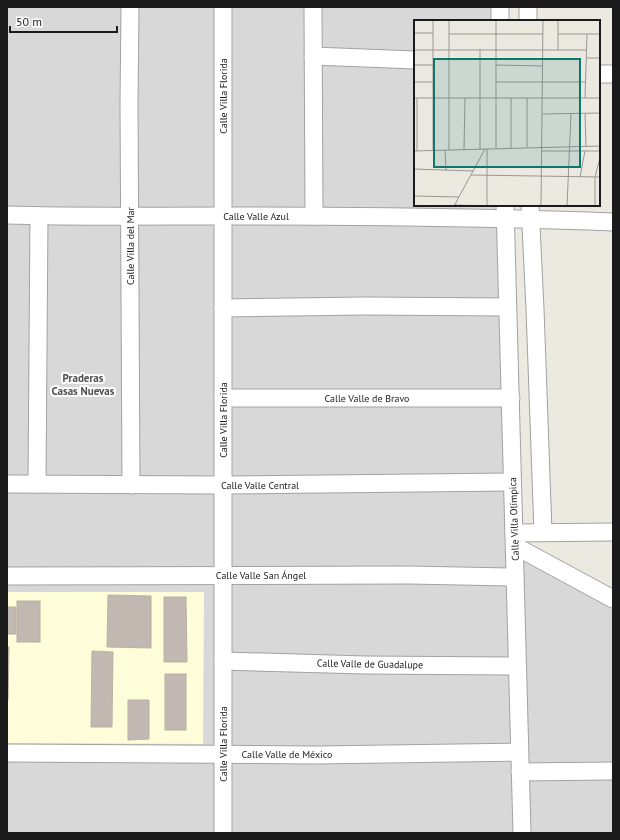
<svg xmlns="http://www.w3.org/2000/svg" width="620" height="840" font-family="'PT Sans',sans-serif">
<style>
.residential{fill:#d9d8d8}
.education{fill:#fdfdd9}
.building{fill:#c0b8b1;stroke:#bdafa4}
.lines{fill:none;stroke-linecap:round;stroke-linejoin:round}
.minor-casing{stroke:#a2a2a2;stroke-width:19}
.minor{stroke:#fff;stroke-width:17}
.labels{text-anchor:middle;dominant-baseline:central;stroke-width:4;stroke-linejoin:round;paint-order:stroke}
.street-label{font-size:10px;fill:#1b1b1b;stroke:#fff}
.neighbourhood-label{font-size:11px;font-weight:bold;fill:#4e4e4e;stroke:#fff}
.inset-road{fill:none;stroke:#989792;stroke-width:1}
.view{fill:#0f766e;fill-opacity:0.15;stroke:#0f766e;stroke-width:2}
.inset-edge{fill:none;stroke:#1b1b1b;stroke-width:2}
</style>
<rect width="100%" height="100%" fill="#ece9e1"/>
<polygon class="residential" points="7,7 497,7 498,21 415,21 415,205 501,205 507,551 613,609 613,833 7,833"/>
<polygon class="education" points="7,592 204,592 203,744 7,743"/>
<g class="building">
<polygon points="108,595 151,596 151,648 107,647"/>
<polygon points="164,597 186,597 187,662 164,662"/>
<rect x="17" y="601" width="23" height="41"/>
<rect x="7" y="607" width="9" height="27"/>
<polygon points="7,647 9,647 8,700 7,700"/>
<polygon points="92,651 113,652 112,727 91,727"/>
<rect x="165" y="674" width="21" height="56"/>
<polygon points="128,700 149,700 149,739 128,740"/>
</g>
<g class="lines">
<g class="minor-casing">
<g id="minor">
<polyline points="130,7 129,104 131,485"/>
<polyline points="313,7 314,216"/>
<polyline points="500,7 500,21"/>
<polyline points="528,7 528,21"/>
<polyline points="313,56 415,60"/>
<polyline points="599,74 613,74"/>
<polyline points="505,205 522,833"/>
<polyline points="530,205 535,309 543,532"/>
<path d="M7,215c72,2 144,1 216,1 130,0 260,1 390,6"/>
<polyline points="223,308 364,306 507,307"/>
<polyline points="223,398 511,398"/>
<polyline points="7,484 223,485 512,482"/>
<polyline points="37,484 39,216"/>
<polyline points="514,533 613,532"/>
<polyline points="515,546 613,599"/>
<polyline points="7,576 409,575 515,577"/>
<polyline points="223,661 365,665 517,666"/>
<polyline points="7,753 316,755 519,752"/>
<polyline points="520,772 613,771"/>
<polyline points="223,833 223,7"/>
</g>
</g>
<use href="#minor" class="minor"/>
</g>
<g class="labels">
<g class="street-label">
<text transform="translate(223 96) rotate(-90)">Calle Villa Florida</text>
<text x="256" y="216">Calle Valle Azul</text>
<text transform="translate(130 246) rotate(-90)">Calle Villa del Mar</text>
<text x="367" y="398">Calle Valle de Bravo</text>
<text transform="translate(223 420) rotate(-90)">Calle Villa Florida</text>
<text x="260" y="485">Calle Valle Central</text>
<text transform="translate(514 519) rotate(-92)">Calle Villa Olímpica</text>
<text x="261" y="575">Calle Valle San Ángel</text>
<text transform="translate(370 664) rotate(1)">Calle Valle de Guadalupe</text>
<text transform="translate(223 744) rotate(-90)">Calle Villa Florida</text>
<text x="287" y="754">Calle Valle de México</text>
</g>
<g class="neighbourhood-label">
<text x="83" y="378">Praderas<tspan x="83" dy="13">Casas Nuevas</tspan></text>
</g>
</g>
<g transform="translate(414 20)">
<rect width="186" height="186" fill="#ece9e1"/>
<path class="inset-road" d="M35,0v130M82,0v128M144,0v30M0,13h19M35,14h94M144,14h42M0,30h172M172,38h14M0,45h19M82,45l47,1M0,62h19M82,62h90M0,78h186M3,78v53M97,78v50M113,78v49M171,78l2,-64M171,93l1,33M129,94l57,-1M50,129l1,-51M66,129v-100M19,130v-130M31,130l1,20M0,131l186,-5M128,131h58M0,149l59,2M57,155l129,2M166,157l5,-26M0,176l45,1M40,185l39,1M40,186l31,-57M73,186v-57M127,186l2,-186M153,186l4,-92M181,186v-29l5,-19"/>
<path class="view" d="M20,39h146v108h-146z"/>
<rect width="186" height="186" class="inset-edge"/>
</g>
<rect width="620" height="840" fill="none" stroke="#1b1b1b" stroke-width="16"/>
<path d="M10 26v6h107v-6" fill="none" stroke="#1b1b1b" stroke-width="2"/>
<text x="16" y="26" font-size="12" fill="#1b1b1b" stroke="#ffffff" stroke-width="3" paint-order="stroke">50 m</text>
</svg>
